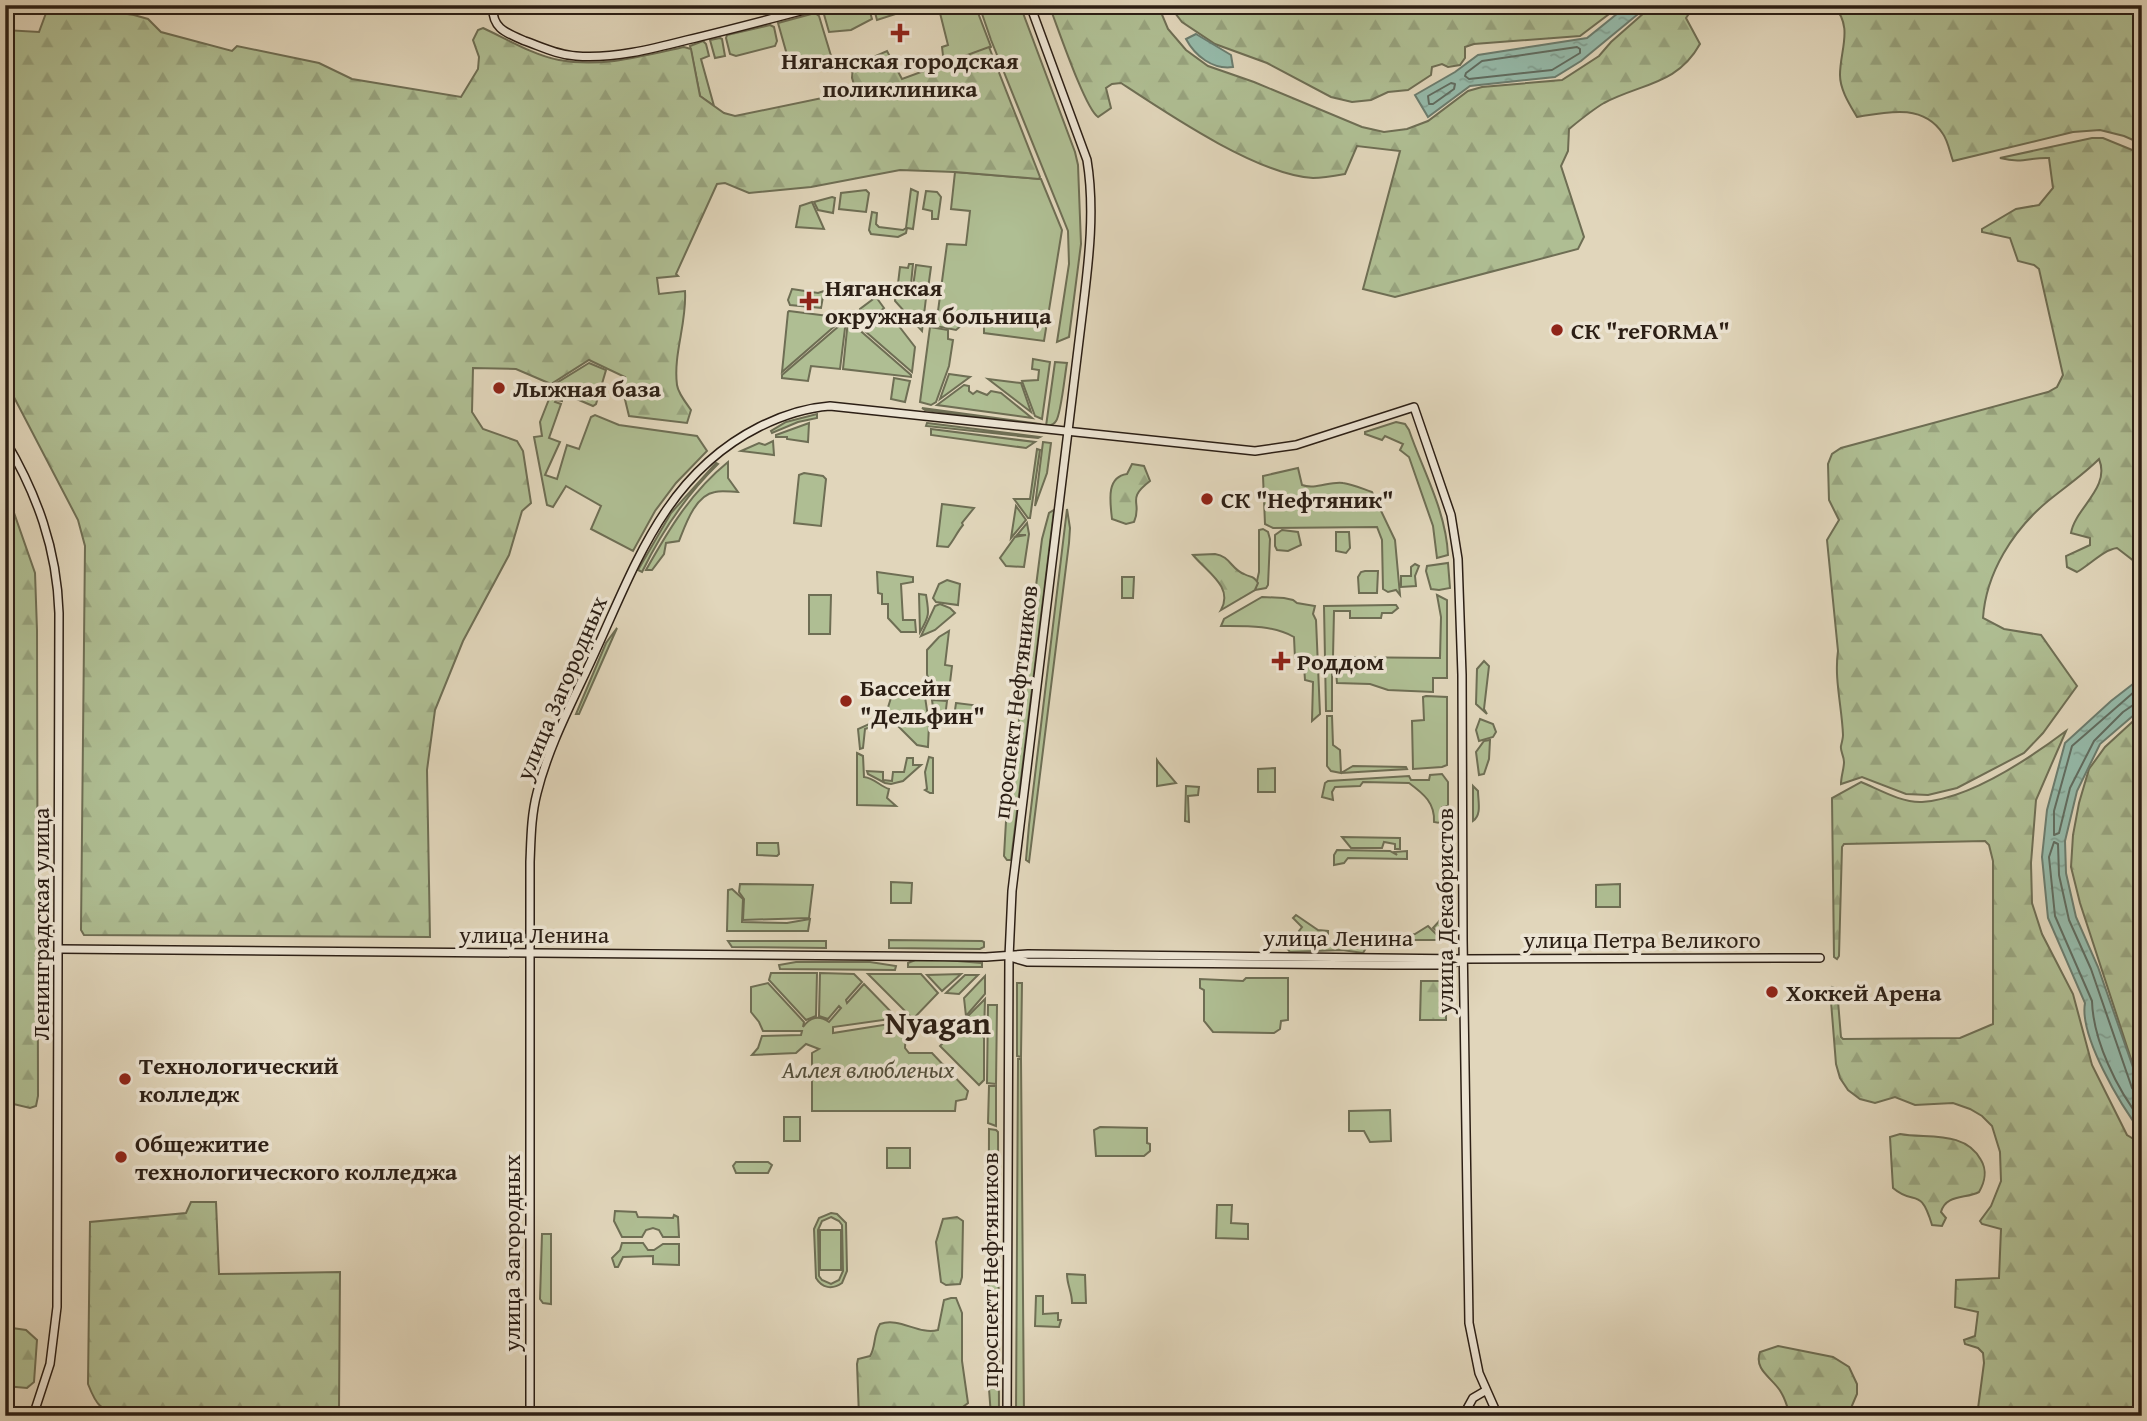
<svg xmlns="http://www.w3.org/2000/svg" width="2147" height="1421" font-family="'Gentium Book Plus',serif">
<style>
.green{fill:#afbe93;stroke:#6e6e54;stroke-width:2;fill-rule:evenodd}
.forest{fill:url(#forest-firs);stroke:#6e6e54;stroke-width:2}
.water{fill:url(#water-ripples);stroke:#6b7c6e;stroke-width:2}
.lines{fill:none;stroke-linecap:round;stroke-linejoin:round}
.shore{stroke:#606c60;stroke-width:2}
.secondary-casing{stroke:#2c1f15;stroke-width:10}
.secondary{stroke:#ece4d3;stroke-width:7}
.poi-dot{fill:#8f2418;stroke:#ece4d3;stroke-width:2.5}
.labels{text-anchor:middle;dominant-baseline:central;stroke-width:7;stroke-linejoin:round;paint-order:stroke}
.poi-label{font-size:24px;font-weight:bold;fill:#2c1f15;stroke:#ece4d3;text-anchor:start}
.street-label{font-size:24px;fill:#2c1f15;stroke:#ece4d3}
.park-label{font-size:24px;font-style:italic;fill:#534f3b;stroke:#ece4d3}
.district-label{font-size:32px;font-weight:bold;fill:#2c1f15;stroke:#ece4d3}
</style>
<defs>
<pattern id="forest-firs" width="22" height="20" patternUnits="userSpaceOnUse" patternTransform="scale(1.75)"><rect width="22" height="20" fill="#afbe93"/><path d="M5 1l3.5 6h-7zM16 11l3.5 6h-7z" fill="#97a37e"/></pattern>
<pattern id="water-ripples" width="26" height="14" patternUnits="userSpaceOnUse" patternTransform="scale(1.75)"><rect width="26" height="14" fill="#95baaa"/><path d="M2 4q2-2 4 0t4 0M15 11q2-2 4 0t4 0" fill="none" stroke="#819f91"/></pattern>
</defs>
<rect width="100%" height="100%" fill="#e1d6bb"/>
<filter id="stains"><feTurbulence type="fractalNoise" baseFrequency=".00286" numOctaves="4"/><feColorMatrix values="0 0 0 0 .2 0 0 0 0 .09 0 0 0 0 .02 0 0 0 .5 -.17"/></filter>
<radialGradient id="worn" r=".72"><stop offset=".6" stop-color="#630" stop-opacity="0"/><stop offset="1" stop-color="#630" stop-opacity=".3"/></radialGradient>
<g class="green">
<polygon points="843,5 868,5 872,19 851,30 829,32 823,11"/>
<polygon points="873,5 906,5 902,12 877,20"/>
<polygon points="938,5 975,5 991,47 944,64 942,47 948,45"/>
<polygon points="979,5 1020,5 1075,152 1078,165 1081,244 1069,337 1057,342 1069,264 1068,231 991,40"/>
<polygon points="815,13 819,16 832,59 816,63 814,59 802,62 802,66 791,69 778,23"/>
<polygon points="770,25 774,27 777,41 775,46 736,56 730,54 726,38 727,35"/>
<polygon points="720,38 722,39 725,56 715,58 710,40"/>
<polygon points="703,41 706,44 709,56 701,59 714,106 700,96 690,46"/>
<polygon points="955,172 1041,179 1062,230 1044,341 984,333 984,319 971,317 956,330 936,326 947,244 966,245 970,211 951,209"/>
<polygon points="911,189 918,192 913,229 907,228 906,233 898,237 871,234 869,230 872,212 877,213 876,224 879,227 903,230 906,228"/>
<polygon points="866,190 869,193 866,212 839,209 841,193"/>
<polygon points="926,191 937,192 941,197 938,219 932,219 932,211 923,209"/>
<polygon points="832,197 835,198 833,213 818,210 814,202"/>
<polygon points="812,202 824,229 796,227 800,206"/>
<polygon points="909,264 913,264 910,294 897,292 900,267 908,268"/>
<polygon points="916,265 931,267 927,296 912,294"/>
<polygon points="792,289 818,293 824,291 821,308 790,305 788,300"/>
<polygon points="896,295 926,298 922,331 895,301"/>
<polygon points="876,297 884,308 875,316 861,313 860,309"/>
<polygon points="789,311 844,318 782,372 788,312"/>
<polygon points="888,312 915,347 912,372 858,325 858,319 877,320"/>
<polygon points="846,320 840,369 811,366 808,381 782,378 782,375"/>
<polygon points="848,320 911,375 911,377 843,369"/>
<polygon points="930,327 948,330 948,339 953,340 949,366 936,402 931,405 920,402"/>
<polygon points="1033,359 1050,362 1042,419 1035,416 1022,381 1038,380 1039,370 1032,369"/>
<path d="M1055,362l12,1c-2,10 -6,52 -11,58 -3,5 -6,4 -10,5z"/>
<polygon points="589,363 606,370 596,404 593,406 565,394 565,391 557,389 555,393 562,396 562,401 556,400 555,402 561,404 549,438 560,442 545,475 557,479 567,445 579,449 591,417 595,415 619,425 697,436 707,451 676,483 655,511 633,551 591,529 601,506 566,486 553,507 547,505 546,500 534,437 542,436 540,422 555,384"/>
<polygon points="949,374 970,377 940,399"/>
<polygon points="894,378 910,381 905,402 891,399"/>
<polygon points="988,379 1021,383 1031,412"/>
<polygon points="964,385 969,386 969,391 973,394 977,391 987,395 991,391 1001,393 1032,418 937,405"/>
<polygon points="922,408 1040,424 1043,426 925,410"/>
<polygon points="817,414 817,418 798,422 772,433 771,431 786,422"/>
<path d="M1396,422l9,2 4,6c14,41 37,81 39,125l-11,3 -4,-32 -24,-69 -9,-7 3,-6 -18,-8 -3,4 -17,-6v-2z"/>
<polygon points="809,423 808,442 787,439 787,437 776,437 776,435"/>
<polygon points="927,423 1040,437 1038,438 926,426"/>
<polygon points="931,429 1035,442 1026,448 931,435"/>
<polygon points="773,441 774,455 741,451 759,443 765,445"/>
<polygon points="1043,442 1051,443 1047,473 1035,506"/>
<polygon points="1037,449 1040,450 1030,518 1028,518 1014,499 1030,499"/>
<path d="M728,462v16l10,14c-7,0 -16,-2 -23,0 -20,3 -30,34 -36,49l-13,2 -2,11 -12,16h-6c23,-41 45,-78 82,-108z"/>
<path d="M716,463l2,1c-33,32 -56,67 -76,108l-4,-2 33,-57z"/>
<path d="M1298,468l4,17c13,5 28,-4 41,-2 9,1 20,6 29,9l23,48 5,55 -4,-5 -8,2 -5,-3 -1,-49 -5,-13 -104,1 -8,-4 -2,-48z"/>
<polygon points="804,473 823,476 826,479 821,526 794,523 799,475"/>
<path d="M942,504l32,4 -12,15 1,2c-6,7 -9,15 -15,22l-11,-1z"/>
<polygon points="1016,506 1026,520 1011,538"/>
<polygon points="1067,509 1070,528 1069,543 1029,862 1026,860 1029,825"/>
<polygon points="1054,510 1011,860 1007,860 1004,856 1006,821 1042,539 1049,513"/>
<polygon points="1027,523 1029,534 1024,567 1006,566 1000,558 1015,537 1026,535 1017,535"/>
<polygon points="1263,529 1268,532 1270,539 1268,585 1266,588 1255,590 1259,572 1259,530"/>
<polygon points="1282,530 1298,532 1301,545 1288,551 1277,550 1275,546 1275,535"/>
<polygon points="1336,532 1349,532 1350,548 1346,553 1336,551"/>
<polygon points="1448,563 1450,588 1439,590 1431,589 1426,571 1427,566"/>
<polygon points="1415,564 1419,566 1415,576 1416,586 1401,587 1401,576 1411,576 1411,567"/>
<polygon points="1365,571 1378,571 1377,593 1359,593 1358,577 1361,572"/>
<polygon points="877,572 913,577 913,582 901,584 903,620 915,620 916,632 901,632 888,618 888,604 882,604 882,594 878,593"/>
<polygon points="1122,577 1134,577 1133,598 1122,598"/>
<polygon points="947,580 960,584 958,605 936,602 933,598 939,584"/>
<path d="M919,594l7,1c3,18 4,20 -6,37z"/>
<polygon points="809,595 831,595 830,634 809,634"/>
<polygon points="1437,595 1447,600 1447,678 1433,678 1433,692 1388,690 1370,684 1337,683 1336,672 1332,672 1332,711 1326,711 1324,606 1391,605 1396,605 1398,608 1392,613 1382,613 1381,618 1350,618 1350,611 1334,611 1333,657 1440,658 1441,617"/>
<path d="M1262,597l22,1 9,2 4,3 18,3 -2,8 3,6 4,94 -8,7 1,-39 -8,-2 -1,-14 -9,-7 -1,-22c-21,-12 -48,-11 -73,-11l3,-7z"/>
<polygon points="940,604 950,608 955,613 935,630 921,636 935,606"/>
<polygon points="617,628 579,714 576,714 606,643"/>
<polygon points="949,631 945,665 952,666 948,699 932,697 927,674 927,650 939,637"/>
<polygon points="1484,661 1489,666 1484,709 1487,714 1476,704 1477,669"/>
<polygon points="923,683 929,724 928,747 917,745 896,724 876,725 865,729 863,748 860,749 858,729 885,717 895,685"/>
<polygon points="1426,696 1447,697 1447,765 1442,767 1413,769 1412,721 1424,720 1423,697"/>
<polygon points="932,700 947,701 945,717 934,715"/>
<polygon points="956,703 973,705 971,719 954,717"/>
<polygon points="1327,716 1332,716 1333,745 1340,750 1341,773 1331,771 1327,766"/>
<polygon points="1480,719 1493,724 1496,732 1493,737 1479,741 1476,730"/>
<polygon points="1490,740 1489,759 1484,774 1479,775 1476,752 1484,741"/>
<path d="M857,753l6,3 1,21c10,1 16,9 25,12l-2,9 9,8 -39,-1z"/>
<polygon points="929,757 933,758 933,793 930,793 925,790 927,789 925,772"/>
<polygon points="907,758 913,758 913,765 921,765 903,781 891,784 885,783 868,774 867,771 883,772 883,780 892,781 893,772 904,772"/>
<polygon points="1157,760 1159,763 1176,783 1157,786"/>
<polygon points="1353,766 1406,767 1407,769 1341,773"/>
<polygon points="1275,768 1275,792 1258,792 1258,769"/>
<path d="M1442,774l6,8v24l-6,1v10l5,1 -1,21h-4l-2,-16 -6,-1c1,-19 -10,-28 -25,-39l-46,-1 -3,4 -25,1 -3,5 1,8 -11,-3 3,-14 3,-2 81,-5 2,4h18l1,-5z"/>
<polygon points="1186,786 1199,787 1198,795 1188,796 1189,822 1185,821"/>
<path d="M1473,786l5,5c0,10 4,24 -5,30z"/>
<polygon points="1342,837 1400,838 1400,849 1395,849 1395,844 1384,842 1382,848 1351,848"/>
<polygon points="757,843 778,843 779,854 777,856 757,855"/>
<polygon points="1337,850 1390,851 1397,855 1394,852 1407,851 1407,859 1348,858 1344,863 1334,865 1334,855"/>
<polygon points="891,882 912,883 911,903 891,903"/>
<polygon points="740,884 813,885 809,918 743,920 744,899 739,892"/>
<polygon points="1620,884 1620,907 1596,907 1596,885"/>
<polygon points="732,889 743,899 742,922 787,923 810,919 808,931 727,931 728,890"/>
<polygon points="1445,907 1447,938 1447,940 1433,928 1443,917 1441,913"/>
<polygon points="1296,915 1318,930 1328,931 1328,934 1301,934 1299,931 1302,927 1293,918"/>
<polygon points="1428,926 1442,940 1371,940 1374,935 1415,934"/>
<polygon points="889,940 982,941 984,942 984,947 980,949 889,948"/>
<polygon points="728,941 826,941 826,948 732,947"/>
<polygon points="1283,943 1365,943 1366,948 1363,953 1342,950 1290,952"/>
<polygon points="920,958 982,963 982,967 908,967 908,963"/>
<polygon points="796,962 870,962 896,966 895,970 780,969 779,965"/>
<polygon points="771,973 817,973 816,1016 806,1020 769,980"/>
<path d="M820,973l34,1 8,8 -16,18 1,3 17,-19 33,34 -64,9v6l69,-11 4,4 -1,22 4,5h23l36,38 -2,8 -10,2 -1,10h-143v-58l7,-4 -13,-5 -10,9 -44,2 6,-7 4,-12 39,-1 1,-4h-39l-4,-9 -8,-10v-25l17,-4 36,39 -1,5c7,-10 16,-12 26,-5l12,-14 -2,-2 -11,13 -9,-3z"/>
<polygon points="868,974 921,974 938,993 913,1019"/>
<polygon points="961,974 942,991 927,975"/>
<polygon points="965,975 978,975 959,994 946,993"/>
<polygon points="985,976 985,994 966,1016 964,998"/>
<polygon points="1246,978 1288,978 1288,1020 1281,1021 1280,1029 1274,1033 1213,1032 1204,1021 1204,990 1200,988 1200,979 1243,981"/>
<polygon points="1017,983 1022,983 1021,1057 1017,1056"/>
<polygon points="985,999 984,1034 966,1018"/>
<polygon points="988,1005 997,1005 996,1084 987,1083"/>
<polygon points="965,1020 984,1038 984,1080 979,1085 940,1046"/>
<polygon points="1018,1059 1021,1059 1024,1416 1016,1416"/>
<polygon points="989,1086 996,1086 996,1126 988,1123"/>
<polygon points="1390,1110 1391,1141 1370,1142 1364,1131 1349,1131 1349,1111"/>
<rect x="784" y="1117" width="16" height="24"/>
<polygon points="1100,1127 1147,1128 1147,1143 1150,1144 1150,1151 1144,1156 1096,1156 1094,1130"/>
<polygon points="989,1129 996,1130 998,1132 999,1416 991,1416 988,1375"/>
<rect x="887" y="1148" width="23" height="20"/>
<polygon points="736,1162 768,1162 772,1165 768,1173 736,1173 733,1166"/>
<polygon points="1217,1205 1232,1205 1231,1223 1248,1224 1248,1239 1216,1238"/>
<polygon points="615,1211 636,1212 638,1217 673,1218 674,1215 678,1217 679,1237 663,1237 659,1230 653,1228 646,1230 642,1237 622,1237 614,1221"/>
<path d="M831,1213l6,1 9,9 1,48 -5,12c-10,7 -20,5 -26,-5l-2,-49 5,-11zM831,1217l8,4 3,4 1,46 -4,9 -8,4 -9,-4 -3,-4 -1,-46 4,-9z"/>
<rect x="820" y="1230" width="21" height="40"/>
<polygon points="542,1234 551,1234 551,1304 543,1303 540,1299"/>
<polygon points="622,1243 643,1243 648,1250 654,1250 663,1244 679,1244 679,1265 653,1264 653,1256 623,1257 618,1267 615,1267 612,1258 620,1250"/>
<path d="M1067,1274l18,1 1,28h-14c0,-11 -5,-18 -5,-29z"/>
<polygon points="1036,1296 1043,1296 1043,1314 1058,1313 1058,1320 1061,1320 1059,1327 1035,1326"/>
</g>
<g class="forest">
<path d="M49,5h17l68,10 14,4 13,13 71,19 5,-5 82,17 33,16 109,18 17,-28 1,-12 -6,-17 5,-10 5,-2c24,11 50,27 76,32 42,8 84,-4 125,-13l7,2 9,47 24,17 11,3 121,-25 -4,-13 1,-12 34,-15 15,28 87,-32 51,130 -1,2 -84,-7 -55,-2 -89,17 -62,6 -24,-10 -8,1 -41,90 2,2 -21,2 2,16 26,-3c2,32 -12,63 -8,94 1,8 9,18 14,25l-4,13 -58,-7 -7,-29 3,-10 -36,-17 -38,24 -35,-15 -43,-1 -1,44 11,17 34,12 6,10 8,52 -9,8 -13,44 -46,86 -28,69 -8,60 3,167 -346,-2 -3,-5 4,-384 -7,-26 -73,-140v-350l34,2z"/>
<path d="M1049,5h109l10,24 18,21 22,16 46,16 108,45 22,5 23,-3 21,-8 40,-30 14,-4 80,-7 37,-24 12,-14 42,-37h42l-9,13 14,26c-23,41 -58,39 -96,59 -12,7 -24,17 -35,26l-1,22 -7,15 23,71 -6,12 -183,48 -32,-8 37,-138 -43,-5 -12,28c-11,2 -22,4 -32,4 -55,-3 -145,-64 -192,-95l-9,1 -6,4 5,20 -13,9c-13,-8 -41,-92 -49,-112z"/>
<polygon points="1173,5 1621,5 1580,36 1474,44 1465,47 1465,58 1460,65 1448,67 1442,64 1432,67 1431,75 1408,90 1388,92 1371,100 1352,102 1331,97 1267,63 1215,44 1182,22 1172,9"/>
<path d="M1833,5h309v139l-18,-8 -24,-6 -27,2 -120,29c-3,-8 -5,-20 -10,-27 -20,-31 -56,-22 -86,-17 -7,-12 -17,-27 -17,-42 0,-26 14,-48 -7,-70z"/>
<path d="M2092,138h11l39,16v410l-8,-3 -17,-13c-14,2 -26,16 -40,24l-10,-5 -1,-11 24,-11v-7l-19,-5c4,-25 40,-45 28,-74 -16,16 -34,28 -51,42 -35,29 -62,72 -65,117l21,11 37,6 36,51 -34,47 -19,20 -67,35 -29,7 -22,-1 -44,-17 -21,7c0,-8 3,-15 3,-22 0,-6 -4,-11 -3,-16 1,-4 2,-8 2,-11 -1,-28 -9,-56 -5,-84l-11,-111 12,-20 -10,-20 -1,-36 4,-10 9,-6 207,-56 9,-5 6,-12 -24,-106 -5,-4 -16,-4 -8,-23 -28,-6v-3l34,-20 23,-4 14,-17 -4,-30c-19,-1 -26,6 -49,0z"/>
<path d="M1132,464l12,2 6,15c-25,19 -7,21 -16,41l-8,2 -14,-5c-2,-18 -6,-42 15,-45z"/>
<polygon points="5,498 13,510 35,573 37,630 38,1096 36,1106 30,1108 5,1102"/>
<path d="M1215,554c15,2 16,15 29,20 7,4 9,1 14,9l-3,7 -34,20c13,-23 -14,-38 -28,-55z"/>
<polygon points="2142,713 2142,1078 2132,1062 2080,903 2071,867 2073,835 2079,803 2089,769 2105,747"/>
<path d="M2066,731l-30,69 -5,63 1,40 10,31 31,60 19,71 35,70 15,9v272h-165l7,-53 -1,-10 -5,-5 -13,-4 -1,-4 11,-4 3,-24 -23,-5 1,-27 43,-2 2,-49 -19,-5 -2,-3 11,-15 10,-25 -1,-29 -8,-26 -10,-10 -12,-7 -17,-6 -38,2 -20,-8 -20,6 -15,-4 -12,-9 -8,-12 -4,-14 -6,-75 2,-2 5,2 4,48 2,2 117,-1 33,-14v-163l-4,-16 -4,-4 -141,3 -2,3 -3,109 -2,3 -3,-2 -2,-159 29,-16c19,8 41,21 61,20 47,-3 108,-44 144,-71z"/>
<polygon points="1421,981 1446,981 1446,1020 1420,1020"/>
<path d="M1900,1134c27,5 65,-4 81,26 6,10 4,22 -2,32 -13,7 -33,2 -38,20l5,6 -4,8 -10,-1c-12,-40 -17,-18 -39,-37l-3,-51z"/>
<path d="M191,1202h25l3,72 121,-2 -1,138 -215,4c-24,-4 -27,-7 -36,-30l2,-162 96,-9z"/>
<polygon points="957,1217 963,1221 962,1277 960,1284 946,1285 941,1282 936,1242 943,1219"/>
<path d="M951,1298h5l6,15v48l6,42 -17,13h-92l-2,-52 1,-5 12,-3c6,-9 3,-21 10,-32 20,-7 38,11 58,6l6,-30z"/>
<polygon points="5,1327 26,1330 37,1340 34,1382 27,1388 5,1386"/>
<path d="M1778,1346l55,11 16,10 8,17v10l-9,21 -58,1c-2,-7 -4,-15 -8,-22 -7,-15 -29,-23 -22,-42z"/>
</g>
<g class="water">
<polygon points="1628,5 1649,5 1581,61 1555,77 1470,86 1428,117 1415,95 1455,72 1478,55 1587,38"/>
<path d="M1196,34l35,21 2,12c-20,3 -38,-11 -47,-28z"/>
<path d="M2142,677v31l-42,36 -23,47 -12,50 1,32 10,44 22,50 44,126v40c-21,-27 -63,-97 -57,-130l-37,-85 -6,-61 5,-47 18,-67 46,-42z"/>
</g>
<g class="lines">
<g class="shore">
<polygon points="1577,47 1580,49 1580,53 1552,70 1469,79 1465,76 1466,73 1482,61"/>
<polygon points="1451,83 1455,84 1454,89 1433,104 1429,104 1428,96"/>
<polyline points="2142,685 2072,746 2054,811 2054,835 2059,833 2070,788 2094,741 2123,712 2136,703 2142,703"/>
<path d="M2142,1093l-6,-1 -4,-4 -41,-119 -22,-49 -10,-45 -1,-31 -4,-2 -5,15 6,59 37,85c1,39 25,89 50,120"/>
</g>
<g class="secondary-casing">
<g id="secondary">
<path d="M493,5c-2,23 13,28 32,36 17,6 33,14 51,15 37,3 76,-7 111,-16 46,-11 91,-23 136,-35"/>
<path d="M5,440c32,54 52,109 54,173l-2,694 -7,57 -17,52"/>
<polyline points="60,949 986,957 1028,954 1463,959 1820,958"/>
<polyline points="1010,957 1027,962 1392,965 1448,965 1462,960"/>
<path d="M530,1416v-554c1,-23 1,-46 7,-69 12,-49 38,-96 59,-143 40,-87 70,-176 163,-223 22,-11 45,-19 71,-21l425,45 41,-6 118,-38 37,108 7,44 4,116 1,265 6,383 10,50 19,43"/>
<path d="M1007,1416l2,-459 3,-66 71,-583c6,-49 12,-99 4,-148l-57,-155"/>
<polyline points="1463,1416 1473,1398 1485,1391"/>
</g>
</g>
<use href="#secondary" class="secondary"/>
</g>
<g class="poi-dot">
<path d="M896.5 22.5h7v7h7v7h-7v7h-7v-7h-7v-7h7z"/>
<path d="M805.5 290.5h7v7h7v7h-7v7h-7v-7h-7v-7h7z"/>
<circle cx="1557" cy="330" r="7"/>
<circle cx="499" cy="388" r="7"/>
<circle cx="1207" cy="499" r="7"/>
<path d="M1277.5 650.5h7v7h7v7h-7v7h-7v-7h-7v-7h7z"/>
<circle cx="846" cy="701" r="7"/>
<circle cx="1772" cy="992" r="7"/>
<circle cx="125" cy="1079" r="7"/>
<circle cx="121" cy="1157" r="7"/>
</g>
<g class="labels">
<g class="poi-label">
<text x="900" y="60" text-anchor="middle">Няганская городская<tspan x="900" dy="28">поликлиника</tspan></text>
<text x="825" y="287">Няганская<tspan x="825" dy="28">окружная больница</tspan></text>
<text x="1571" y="330">СК "reFORMA"</text>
<text x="513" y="388">Лыжная база</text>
<text x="1221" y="499">СК "Нефтяник"</text>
<text x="1297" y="661">Роддом</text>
<text x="860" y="687">Бассейн<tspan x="860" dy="28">"Дельфин"</tspan></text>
<text x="1786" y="992">Хоккей Арена</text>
<text x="139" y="1065">Технологический<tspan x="139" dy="28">колледж</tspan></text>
<text x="135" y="1143">Общежитие<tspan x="135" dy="28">технологического колледжа</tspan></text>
</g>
<g class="street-label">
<text transform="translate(561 688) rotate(-67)">улица Загородных</text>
<text transform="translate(1015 702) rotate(-83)">проспект Нефтяников</text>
<text transform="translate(1444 911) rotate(-90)">улица Декабристов</text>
<text transform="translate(40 924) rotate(-90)">Ленинградская улица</text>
<text x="534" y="934">улица Ленина</text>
<text x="1338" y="937">улица Ленина</text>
<text x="1642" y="939">улица Петра Великого</text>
<text transform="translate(511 1253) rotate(-90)">улица Загородных</text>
<text transform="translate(989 1270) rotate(-90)">проспект Нефтяников</text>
</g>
<g class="park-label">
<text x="868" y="1069">Аллея влюбленых</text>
</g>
<g class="district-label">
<text x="938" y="1022">Nyagan</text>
</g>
</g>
<rect width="2147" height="1421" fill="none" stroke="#e1d6bb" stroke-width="28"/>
<rect x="7" y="7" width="2133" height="1407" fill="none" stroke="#2c1f15" stroke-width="3.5"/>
<rect x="14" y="14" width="2119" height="1393" fill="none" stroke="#2c1f15" stroke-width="2"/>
<rect width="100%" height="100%" filter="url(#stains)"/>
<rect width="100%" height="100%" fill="url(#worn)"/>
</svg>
